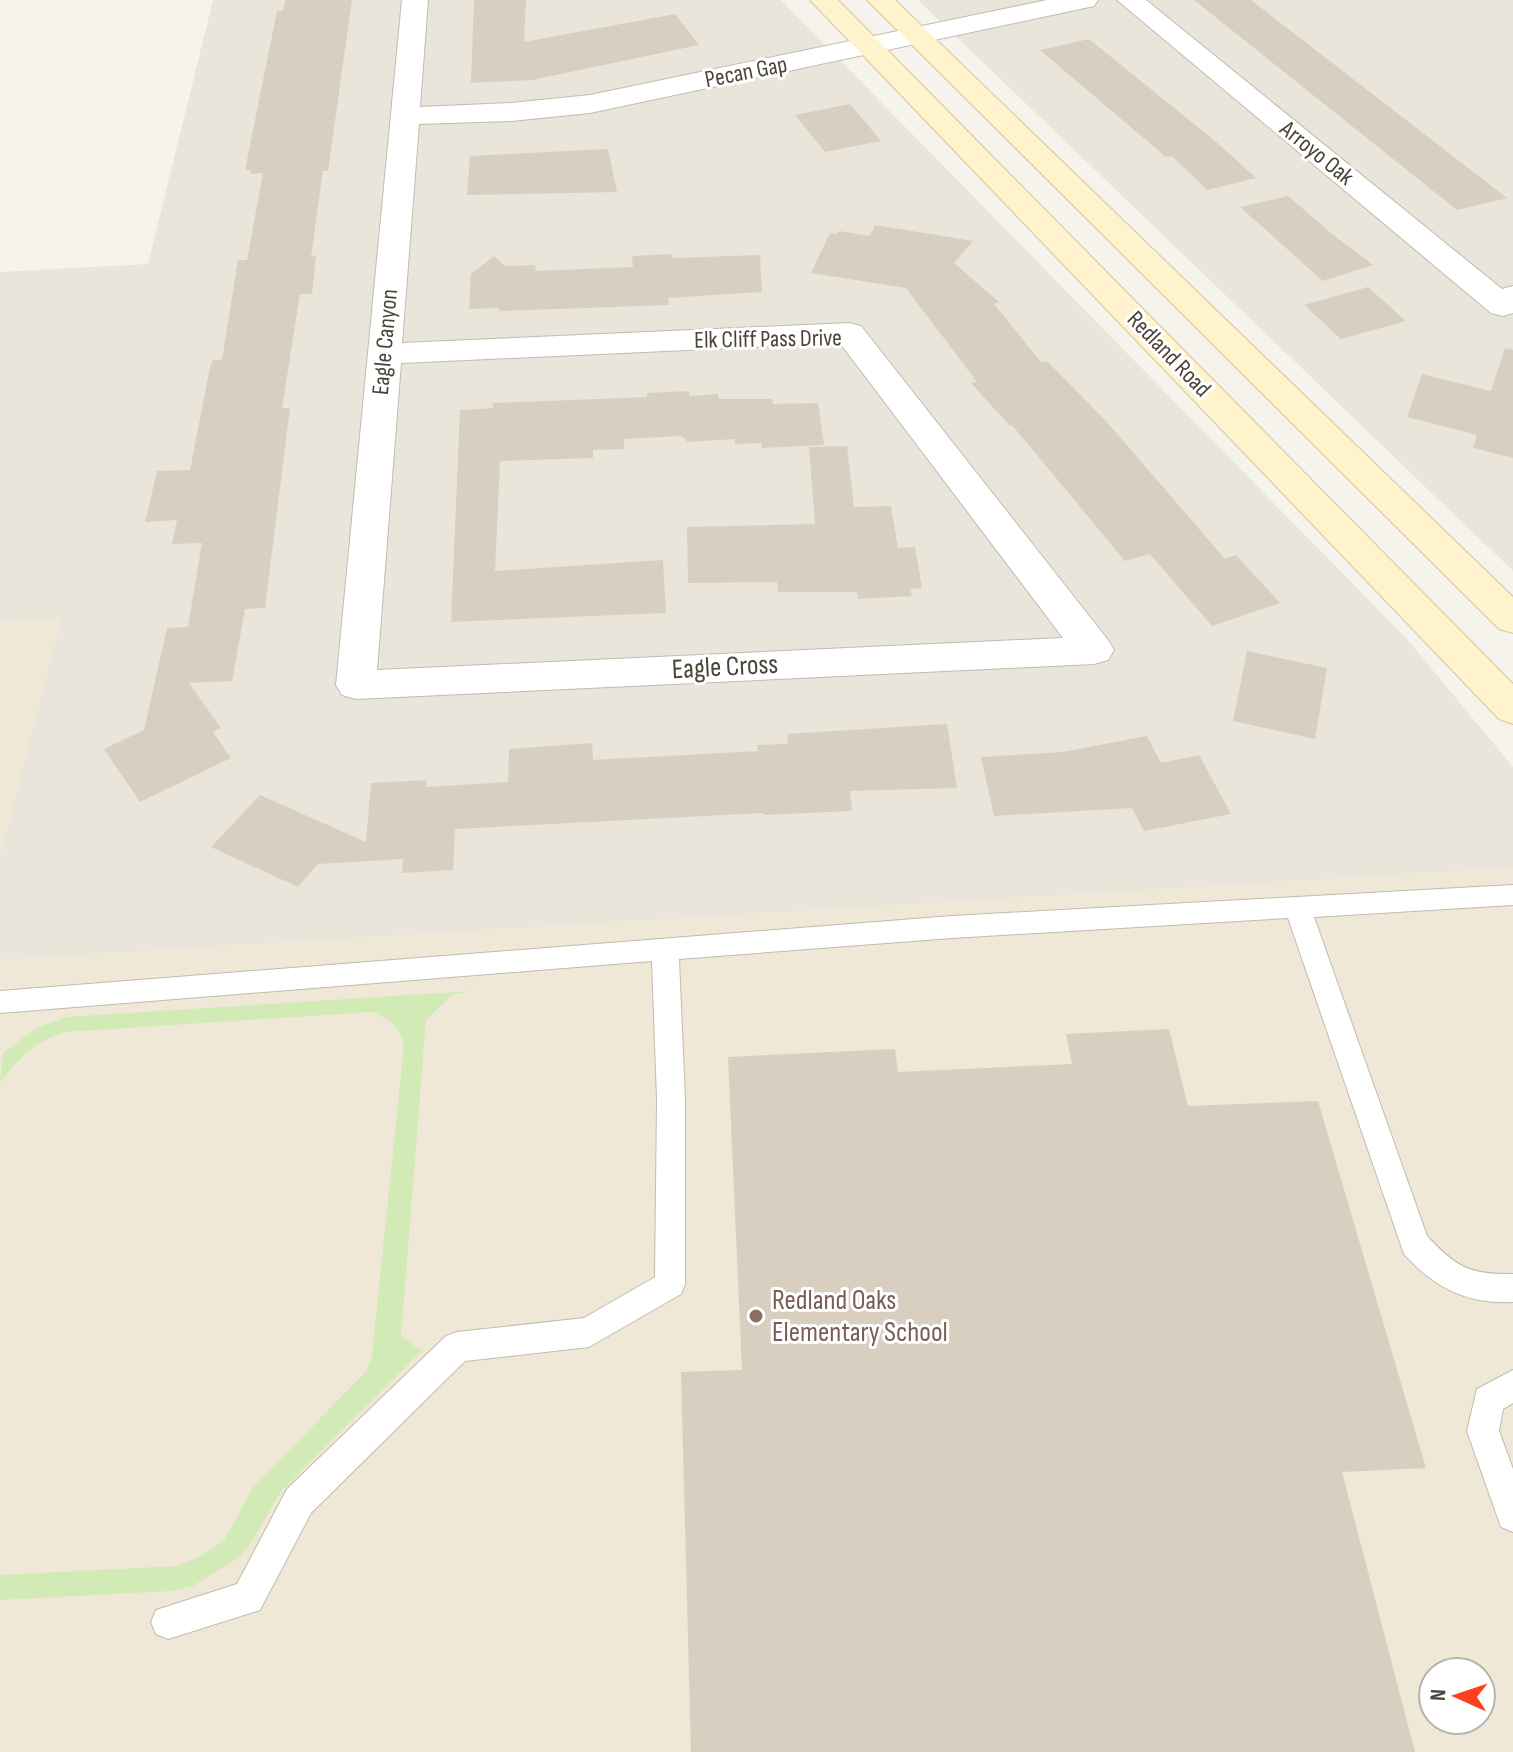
<svg xmlns="http://www.w3.org/2000/svg" width="1513" height="1752" font-family="'Sofia Sans Condensed',sans-serif">
<style>
.residential{fill:#eae5da}
.education{fill:#efe8d6;fill-rule:evenodd}
.green{fill:#d2eab5}
.building{fill:#d8cfc1}
.lines{fill:none;stroke-linecap:round;stroke-linejoin:round}
.lane-casing{stroke:#c2bbae;stroke-width:2}
.street-casing{stroke:#c2bbae;stroke-width:2}
.secondary-casing{stroke:#d6c79b;stroke-width:2}
.lane{fill:#fff;fill-rule:evenodd}
.street{fill:#fff;fill-rule:evenodd}
.secondary{fill:#fff3cd;fill-rule:evenodd}
.education-dot{fill:#8d6e63;stroke:#fff;stroke-width:3}
.labels{text-anchor:middle;dominant-baseline:central;stroke-width:6;stroke-linejoin:round;paint-order:stroke}
.far-street-label{font-size:24px;fill:#4b4439;stroke:#fff}
.street-label{font-size:28px;fill:#4b4439;stroke:#fff}
.education-label{font-size:28px;fill:#785e54;stroke:#fff;text-anchor:start}
</style>
<rect width="100%" height="100%" fill="#f6f3ec"/>
<g class="residential">
<polygon points="213,0 781,0 1407,639 1513,767 1513,868 0,960 0,856 60,619 0,622 0,272 148,264"/>
<polygon points="918,0 1513,0 1513,571"/>
</g>
<g class="education">
<polygon points="60,618 0,856 0,622"/>
<path d="M1513,868v884h-1513v-792zM1433,1672h48v48h-48z"/>
</g>
<path class="green" d="M472,991l-20,4 -26,25 -25,316 21,15 -141,140 -28,49 -15,18 -45,28 -21,5 -172,9v-25l177,-9 24,-10 23,-16 29,-52 114,-118 5,-15 32,-310c-5,-20 -13,-25 -32,-33l-307,20c-32,11 -45,24 -65,51l3,-30 35,-26 29,-10z"/>
<g class="building">
<polygon points="285,0 352,0 328,171 323,171 311,257 316,256 312,294 300,294 282,408 290,408 265,608 245,609 232,681 189,683 221,728 213,732 231,758 140,802 104,749 144,730 167,628 188,627 202,543 172,544 177,520 145,522 157,471 190,470 210,367 213,360 222,360 238,260 247,260 263,173 250,174 251,170 245,170 277,11 283,11"/>
<polygon points="474,0 526,0 524,42 675,14 699,45 532,80 471,83"/>
<polygon points="1194,0 1251,0 1507,198 1457,210"/>
<polygon points="1089,39 1215,141 1256,178 1207,190 1172,156 1166,157 1040,50"/>
<polygon points="850,104 881,141 825,152 795,115"/>
<polygon points="608,149 617,192 467,195 470,156"/>
<polygon points="1288,196 1332,234 1373,265 1323,281 1240,207"/>
<polygon points="875,225 973,241 954,263 999,302 994,304 1041,362 1047,361 1106,421 1225,559 1236,555 1280,603 1212,626 1150,554 1125,561 1012,425 1010,426 971,383 977,382 906,288 811,273 830,233 837,234 839,231 870,236"/>
<polygon points="672,254 673,258 760,255 762,292 668,298 669,305 499,311 499,308 469,309 471,274 494,256 505,266 536,265 535,271 633,267 632,256"/>
<polygon points="1368,287 1406,321 1341,339 1304,305"/>
<polygon points="1505,348 1513,350 1513,458 1473,448 1477,435 1407,417 1422,374 1491,391"/>
<polygon points="689,391 690,396 718,394 719,399 772,399 773,404 818,403 824,445 762,448 762,443 735,444 735,439 688,442 681,436 624,439 624,449 593,450 593,458 500,461 495,571 663,560 666,613 451,622 460,410 493,408 493,403 647,397 647,393"/>
<polygon points="847,446 854,507 891,506 898,548 915,547 922,588 910,589 912,596 858,599 857,592 778,592 777,582 688,583 687,527 815,524 809,447"/>
<polygon points="1247,651 1327,668 1315,739 1233,721"/>
<polygon points="947,724 957,788 850,791 852,811 764,815 763,813 455,829 453,870 402,873 403,859 318,864 298,887 211,847 260,795 366,842 371,783 426,780 426,787 508,782 509,749 592,743 593,760 758,751 757,745 788,744 787,734"/>
<polygon points="1147,736 1161,763 1199,755 1231,814 1144,831 1132,808 994,816 981,757 1062,752"/>
<polygon points="1169,1029 1188,1106 1318,1101 1426,1468 1342,1472 1415,1752 691,1752 681,1372 742,1370 728,1057 895,1049 898,1072 1072,1064 1066,1034"/>
</g>
<g class="lines">
<g class="lane-casing">
<g id="lane">
<path d="M1513,885v20l-199,12 113,319c29,31 43,39 86,38v28c-47,2 -78,-14 -109,-48l-116,-336 -336,20 -273,21 6,141v184l-4,10 -92,53 -124,14 -154,152 -51,97 -92,29 -12,-5 -5,-12 5,-12 81,-26 50,-95 159,-153 11,-4 127,-14 71,-41 2,-177 -5,-139 -652,52v-22l952,-75z"/>
<polygon points="1513,1370 1513,1403 1503,1409 1499,1431 1513,1469 1513,1532 1501,1527 1467,1431 1477,1389"/>
</g>
</g>
<g class="street-casing">
<g id="street">
<path d="M402,0h26l-8,107 91,-4 79,-8 457,-95h51l-4,6 -9,2 -495,105 -79,8 -92,3 -17,219 447,-20 12,3 247,314 6,10 -6,10 -14,4 -738,35 -14,-4 -6,-10zM840,343l223,295 -686,32 24,-307z"/>
<polygon points="1117,0 1146,0 1502,289 1513,286 1513,313 1503,316 1491,313"/>
</g>
</g>
<g class="secondary-casing">
<g id="secondary">
<polygon points="810,0 838,0 1513,684 1513,724 1499,719"/>
<polygon points="867,0 895,0 1513,597 1513,633 1499,629"/>
</g>
</g>
<use href="#lane" class="lane"/>
<use href="#street" class="street"/>
<use href="#secondary" class="secondary"/>
</g>
<circle class="education-dot" cx="756" cy="1316" r="8"/>
<g class="labels">
<g class="far-street-label">
<text transform="translate(746 72) rotate(-11)">Pecan Gap</text>
<text transform="translate(1317 153) rotate(39)">Arroyo Oak</text>
<text transform="translate(768 339) rotate(-1)">Elk Cliff Pass Drive</text>
<text transform="translate(385 342) rotate(-85)">Eagle Canyon</text>
<text transform="translate(1169 354) rotate(46)">Redland Road</text>
</g>
<g class="street-label">
<text transform="translate(725 667) rotate(-3)">Eagle Cross</text>
</g>
<g class="education-label">
<text x="772" y="1300">Redland Oaks<tspan x="772" dy="32">Elementary School</tspan></text>
</g>
</g>
<g transform="translate(1457 1696) rotate(273)"><circle r="38" fill="#ffffff" stroke="#b7b4b0" stroke-width="2"/>
<path d="M0-6L14 30L0 20L-14 30Z" fill="#fc3f1d"/>
<text y="-12" font-size="22" font-weight="bold" text-anchor="middle" fill="#4b4439">N</text>
</g>
</svg>
